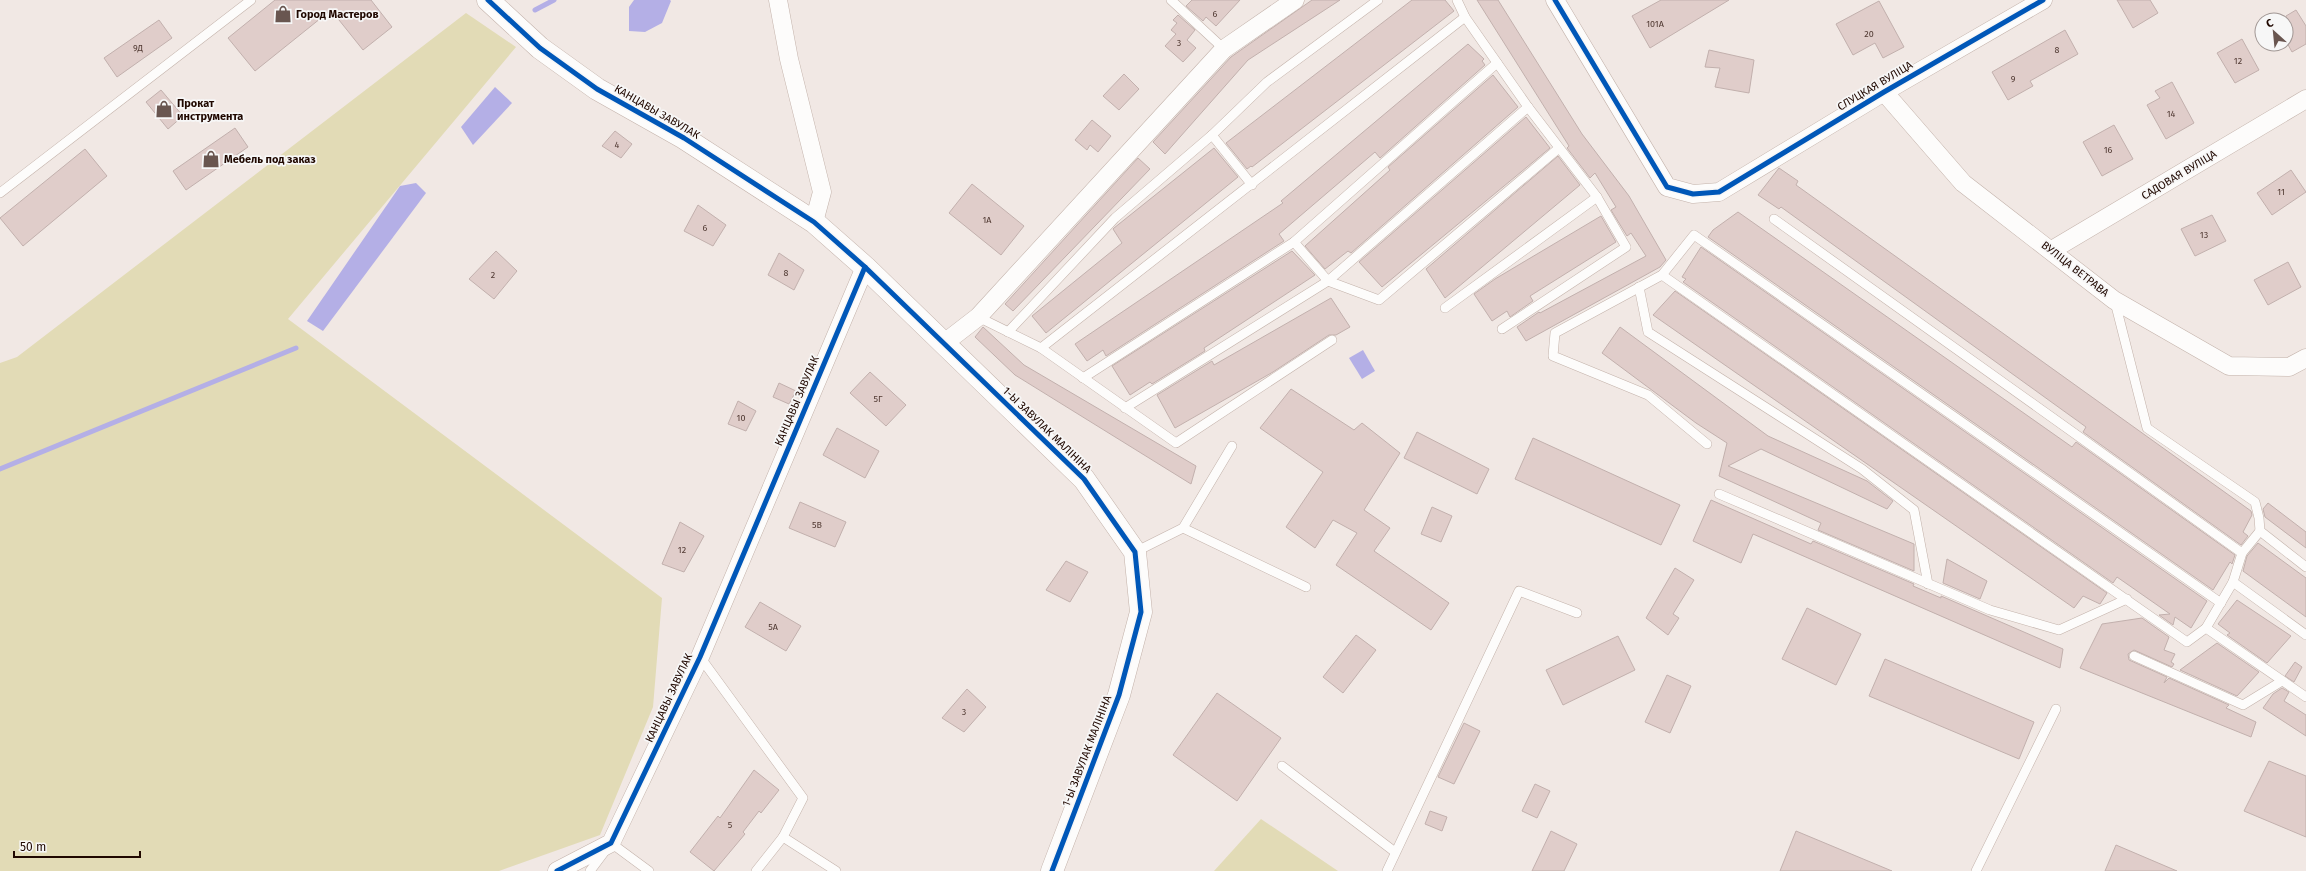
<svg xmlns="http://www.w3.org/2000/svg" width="2306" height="871" font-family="'Fira Sans',sans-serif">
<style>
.green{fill:#e2dbb6}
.water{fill:#b4afe6}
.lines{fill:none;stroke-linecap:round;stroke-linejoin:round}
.stream{stroke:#b4afe6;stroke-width:5}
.building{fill:#e0cdca;stroke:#c2b0ad}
.service-casing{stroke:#c3b2aa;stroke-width:10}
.minor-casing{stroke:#c3b2aa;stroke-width:19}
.tertiary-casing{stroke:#c3b2aa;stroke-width:23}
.service{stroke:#fdfcfb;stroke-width:9}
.minor{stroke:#fdfcfb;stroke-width:18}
.tertiary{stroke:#fdfcfb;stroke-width:22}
.cycleway-casing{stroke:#f7f7f7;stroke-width:8}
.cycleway{stroke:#0057b8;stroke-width:5}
.labels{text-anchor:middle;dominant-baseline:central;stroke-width:3.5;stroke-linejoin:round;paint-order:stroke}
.number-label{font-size:9px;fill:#503932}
.poi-label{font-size:11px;font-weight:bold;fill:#200800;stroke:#f7f7f7;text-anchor:start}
.street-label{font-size:11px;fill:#200800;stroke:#f7f7f7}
</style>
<rect width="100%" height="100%" fill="#f1e8e4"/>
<g class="green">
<polygon points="466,13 516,47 288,319 662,598 653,707 600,835 499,871 0,871 0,363 17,357"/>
<polygon points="1261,819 1338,871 1214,871"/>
</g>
<g class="water">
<polygon points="634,0 670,0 671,1 662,23 645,32 629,31 629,7"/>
<polygon points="495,87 512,103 473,145 461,127"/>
<polygon points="416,183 426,193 323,331 307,321 400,186"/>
<polygon points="1363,350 1375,371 1362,379 1349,358"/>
</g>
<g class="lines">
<g class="stream">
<polyline points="535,10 554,0"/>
<polyline points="0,469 296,348"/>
</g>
</g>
<g class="building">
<polygon points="275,0 371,0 392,27 363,50 331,10 255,71 228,38"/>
<polygon points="1192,0 1240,0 1216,26 1206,17 1203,21 1186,6"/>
<polygon points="1312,0 1340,0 1248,60 1165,154 1153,142 1231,57"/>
<polygon points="1412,0 1445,0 1454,11 1252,167 1251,166 1247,169 1226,143"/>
<polygon points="1477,0 1498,0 1582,134 1629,196 1666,260 1660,267 1526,341 1517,327 1539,312 1540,313 1646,256 1631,233 1627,236 1611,210 1616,207 1595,173 1590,178 1567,148 1569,146"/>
<polygon points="1661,0 1729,0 1650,48 1632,16"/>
<polygon points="2117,0 2150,0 2158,13 2133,28"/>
<polygon points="1879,1 1904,47 1883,58 1875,43 1853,55 1836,24"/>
<polygon points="2296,10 2306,26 2306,44 2292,52 2286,41 2286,16"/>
<polygon points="1178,15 1195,30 1187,40 1196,48 1183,62 1165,46 1176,34 1171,30 1177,23 1173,20"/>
<polygon points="159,20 172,38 117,77 104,58"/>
<polygon points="2065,30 2078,54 2030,81 2033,86 2008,100 1992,72"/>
<polygon points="2242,39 2259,70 2235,83 2217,53"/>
<polygon points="1468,44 1484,59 1482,61 1485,65 1380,158 1375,152 1279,234 1284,241 1106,356 1103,350 1087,361 1075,344 1283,203 1281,201"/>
<polygon points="1709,50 1754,60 1749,93 1715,87 1720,68 1705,67"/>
<polygon points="1124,74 1139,89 1119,110 1103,96"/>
<polygon points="1493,75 1518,107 1351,253 1348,251 1325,269 1305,246 1390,170 1388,167"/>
<polygon points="2172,82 2194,123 2166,139 2147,105 2160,98 2155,91"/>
<polygon points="161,90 183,116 168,129 146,102"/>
<polygon points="1526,117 1550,148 1382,287 1359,262"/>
<polygon points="1092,120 1111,136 1098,152 1090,145 1087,150 1075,140"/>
<polygon points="2114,125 2133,159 2102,176 2083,142"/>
<polygon points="235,128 248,147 186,190 173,171"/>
<polygon points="615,131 632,144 621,158 602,146"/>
<polygon points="1214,148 1238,177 1046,333 1032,316 1122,243 1113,229 1114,228"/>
<polygon points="85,149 107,176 23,246 0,218"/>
<polygon points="1558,156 1580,185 1445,298 1426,269"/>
<polygon points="1138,158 1150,169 1013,311 1005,304"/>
<polygon points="1779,168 1798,181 1796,185 2251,511 2252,515 2243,532 2248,536 2241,545 2083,432 2086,427 1781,207 1779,209 1758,195"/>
<polygon points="2291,170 2306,192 2272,215 2257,193"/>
<polygon points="972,184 1024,226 1001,255 949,213"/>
<polygon points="698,205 726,225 713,246 684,231"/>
<polygon points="1738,212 2072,447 2076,442 2235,555 2232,564 2230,562 2213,590 1708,237 1713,230"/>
<polygon points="2212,215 2226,241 2195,256 2181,229"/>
<polygon points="1601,216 1616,242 1530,296 1533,301 1510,317 1507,311 1492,321 1474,294 1495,279"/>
<polygon points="1701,247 2207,601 2191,628 2175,617 2173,625 2159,615 2170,614 2117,577 2113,583 1683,282 1686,279 1682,277"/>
<polygon points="496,251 517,271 494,299 469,279"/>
<polygon points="1292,251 1315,275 1204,348 1205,351 1152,384 1150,382 1130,395 1112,366"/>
<polygon points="779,253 804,270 794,290 768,275"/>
<polygon points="2288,262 2301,287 2268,305 2254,280"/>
<polygon points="1675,291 2107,593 2100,604 2083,596 2074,608 1653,315"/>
<polygon points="1331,298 1350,327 1336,335 1329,335 1273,372 1175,428 1157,395 1212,361 1214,365"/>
<polygon points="983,327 1024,365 1196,466 1191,484 1015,375 975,337"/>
<polygon points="1620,327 1768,436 1867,481 1893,501 1887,509 1761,449 1728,466 1914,544 1914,571 1818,530 1821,523 1719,476 1727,443 1696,423 1602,353"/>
<polygon points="870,372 906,405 886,426 850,393"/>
<polygon points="779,383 796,391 789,404 773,397"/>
<polygon points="1291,389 1354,430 1362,423 1400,453 1364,510 1390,528 1374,551 1449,603 1431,630 1336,565 1357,533 1333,520 1315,548 1286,527 1323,472 1260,428"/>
<polygon points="738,401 756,411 746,431 728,424"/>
<polygon points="837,428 879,451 865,478 823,455"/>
<polygon points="1417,432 1489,469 1477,494 1404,458"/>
<polygon points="1533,438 1680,505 1661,545 1515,479"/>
<polygon points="1711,500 1811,544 1813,541 1914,584 1913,586 1941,598 1941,596 2063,649 2060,668 1753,534 1741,563 1693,541"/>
<polygon points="800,502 846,522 835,547 789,528"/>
<polygon points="2268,503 2306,532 2306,548 2265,517 2263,509"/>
<polygon points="1432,507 1452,516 1441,542 1421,534"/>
<polygon points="680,522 704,536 684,572 662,564"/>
<polygon points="2258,543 2306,578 2306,617 2243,571 2247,556"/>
<polygon points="1947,559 1987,581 1980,599 1943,583"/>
<polygon points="1066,561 1088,572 1070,602 1046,590"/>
<polygon points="1675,568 1694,580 1673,614 1679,618 1668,635 1646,618"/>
<polygon points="2237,600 2291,636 2267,663 2227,635 2230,633 2218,624"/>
<polygon points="760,602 801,626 786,651 745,627"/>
<polygon points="1807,608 1861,634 1836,685 1782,659"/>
<polygon points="2142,618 2169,637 2164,650 2175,654 2171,662 2174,664 2172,667 2134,650 2128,654 2129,660 2167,677 2164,683 2169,678 2229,705 2226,708 2256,722 2251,737 2080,668 2102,624"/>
<polygon points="1356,635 1376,650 1343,693 1323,677"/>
<polygon points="1618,636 1635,670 1563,705 1546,670"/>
<polygon points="2217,643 2259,672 2237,696 2180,670"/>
<polygon points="1885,659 2034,722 2019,759 1869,696"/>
<polygon points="2295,662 2302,667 2294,682 2285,676"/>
<polygon points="1667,675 1691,686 1670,733 1645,722"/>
<polygon points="2282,688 2289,692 2284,701 2306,715 2306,736 2263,708 2273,694"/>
<polygon points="967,689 986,707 964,732 942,718"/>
<polygon points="1217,693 1281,738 1237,801 1173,755"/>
<polygon points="1464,723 1480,731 1454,784 1438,777"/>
<polygon points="2269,761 2306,776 2306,837 2244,811"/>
<polygon points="754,770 779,790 761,813 759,811 743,832 745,834 714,871 690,852 718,816 720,818"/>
<polygon points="1535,784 1550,791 1537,818 1522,811"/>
<polygon points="1430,811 1447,817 1442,831 1425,824"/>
<polygon points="1551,831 1577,844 1564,871 1532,871"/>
<polygon points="1796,831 1892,871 1780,871"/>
<polygon points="2116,845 2177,871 2105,871"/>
</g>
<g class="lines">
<g class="service-casing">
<g id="service">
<polyline points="1171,0 1224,49"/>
<polyline points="1457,0 1465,17 1528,107 1597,197 1626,247 1502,329"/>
<polyline points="1212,135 1252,185"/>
<polyline points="0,193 251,0"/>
<polyline points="1774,219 2242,553"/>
<polyline points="1294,242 1328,281 1379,300 1559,148"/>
<polyline points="1662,275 2187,642 2206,628 2233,582 2242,553 2260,531"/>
<polyline points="1639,287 1648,332 1862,469 1914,510 1928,584"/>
<polyline points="2115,302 2147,428 2255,502 2259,518 2260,531 2306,567"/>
<polyline points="1445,308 1597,197"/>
<polyline points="978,317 1041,348 1176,443 1332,340"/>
<polyline points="1008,332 1115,218 1212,135 1267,82 1378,0"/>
<polyline points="1041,348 1465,17"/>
<polyline points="1083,378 1294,242 1497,63"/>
<polyline points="1125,408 1328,281 1528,107"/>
<polyline points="1707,444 1648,395 1553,356 1555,333 1662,275 1694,235 2221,603"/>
<polyline points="1719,494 1990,610 2059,630 2127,599"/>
<polyline points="1183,528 1232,446"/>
<polyline points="1135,552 1183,528 1306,587"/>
<polyline points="2233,582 2306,635"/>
<polyline points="2206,628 2306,697"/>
<polyline points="2134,656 2243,705 2282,681"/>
<polyline points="700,657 803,798 783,837 756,871"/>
<polyline points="1282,766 1395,852"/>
<polyline points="783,837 836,871"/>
<polyline points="590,871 611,843 649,871"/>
<polyline points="1387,871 1519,591 1577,613"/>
<polyline points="1976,871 2056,709"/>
</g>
</g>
<g class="minor-casing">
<g id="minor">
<polyline points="778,0 789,59 822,192 814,222"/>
<polyline points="1555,0 1667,187 1693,194 1719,192 1884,92 2043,0"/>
<polyline points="1884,92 1963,183 2114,300 2229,366 2289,367 2306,358"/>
<polyline points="2052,250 2306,99"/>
<polyline points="943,344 978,317 1224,49 1295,0"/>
<polyline points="557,871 611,843 700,657 865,267"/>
</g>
</g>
<g class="tertiary-casing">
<polyline id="tertiary" points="488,0 540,48 597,89 684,138 814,222 865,267 1084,479 1135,552 1141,612 1119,695 1052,871"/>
</g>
<use href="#service" class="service"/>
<use href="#minor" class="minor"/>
<use href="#tertiary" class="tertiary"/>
<g class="cycleway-casing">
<g id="cycleway">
<polyline points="488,0 540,48 597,89 684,138 814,222 865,267 1084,479 1135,552 1141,612 1119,695 1052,871"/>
<polyline points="1555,0 1667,187 1693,194 1719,192 1884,92 2043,0"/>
<polyline points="557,871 611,843 700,657 865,267"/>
</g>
</g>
<use href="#cycleway" class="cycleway"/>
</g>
<defs>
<g id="shop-bare" transform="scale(1.38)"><path d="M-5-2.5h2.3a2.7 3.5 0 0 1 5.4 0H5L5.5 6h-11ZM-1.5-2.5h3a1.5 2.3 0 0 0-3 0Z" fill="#695650" stroke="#f7f7f7" stroke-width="2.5" paint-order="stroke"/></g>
</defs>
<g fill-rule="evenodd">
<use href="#shop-bare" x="283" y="14"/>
<use href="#shop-bare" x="164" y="109"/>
<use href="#shop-bare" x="211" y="159"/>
</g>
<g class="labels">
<g class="number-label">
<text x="1215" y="14">6</text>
<text x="1655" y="24">101А</text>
<text x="1869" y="34">20</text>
<text x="1179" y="43">3</text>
<text x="138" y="48">9Д</text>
<text x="2057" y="50">8</text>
<text x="2238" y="61">12</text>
<text x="2013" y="79">9</text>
<text x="2171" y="114">14</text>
<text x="617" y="145">4</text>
<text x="2108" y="150">16</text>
<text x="2281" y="192">11</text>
<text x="987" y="220">1А</text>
<text x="705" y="228">6</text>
<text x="2204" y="235">13</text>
<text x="786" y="273">8</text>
<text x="493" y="275">2</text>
<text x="878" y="399">5Г</text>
<text x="741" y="418">10</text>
<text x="817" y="525">5В</text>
<text x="682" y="550">12</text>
<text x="773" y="627">5А</text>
<text x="964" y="712">3</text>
<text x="730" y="825">5</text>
</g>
<g class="poi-label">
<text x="296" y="14">Город Мастеров</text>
<text x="177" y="103">Прокат<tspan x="177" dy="13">инструмента</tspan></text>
<text x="224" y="159">Мебель под заказ</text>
</g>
<g class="street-label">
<text transform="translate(1875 86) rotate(-31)">СЛУЦКАЯ ВУЛІЦА</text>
<text transform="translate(657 112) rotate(30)">КАНЦАВЫ ЗАВУЛАК</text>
<text transform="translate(2179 175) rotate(-31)">САДОВАЯ ВУЛІЦА</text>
<text transform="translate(2075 269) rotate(38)">ВУЛІЦА ВЕТРАВА</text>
<text transform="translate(797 401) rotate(-67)">КАНЦАВЫ ЗАВУЛАК</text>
<text transform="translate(1047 430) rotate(44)">1-Ы ЗАВУЛАК МАЛІНІНА</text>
<text transform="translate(669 698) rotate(-65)">КАНЦАВЫ ЗАВУЛАК</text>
<text transform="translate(1087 751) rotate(-69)">1-Ы ЗАВУЛАК МАЛІНІНА</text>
</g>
</g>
<g transform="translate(2274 32) rotate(333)"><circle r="19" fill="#f7f7f7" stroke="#a19794"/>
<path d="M0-3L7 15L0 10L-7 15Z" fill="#695650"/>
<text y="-6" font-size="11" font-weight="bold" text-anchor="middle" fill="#200800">С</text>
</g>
<path d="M14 851v6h126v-6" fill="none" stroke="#200800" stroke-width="2"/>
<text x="20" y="851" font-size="12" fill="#200800" stroke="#f7f7f7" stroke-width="3" paint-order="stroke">50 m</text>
</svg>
